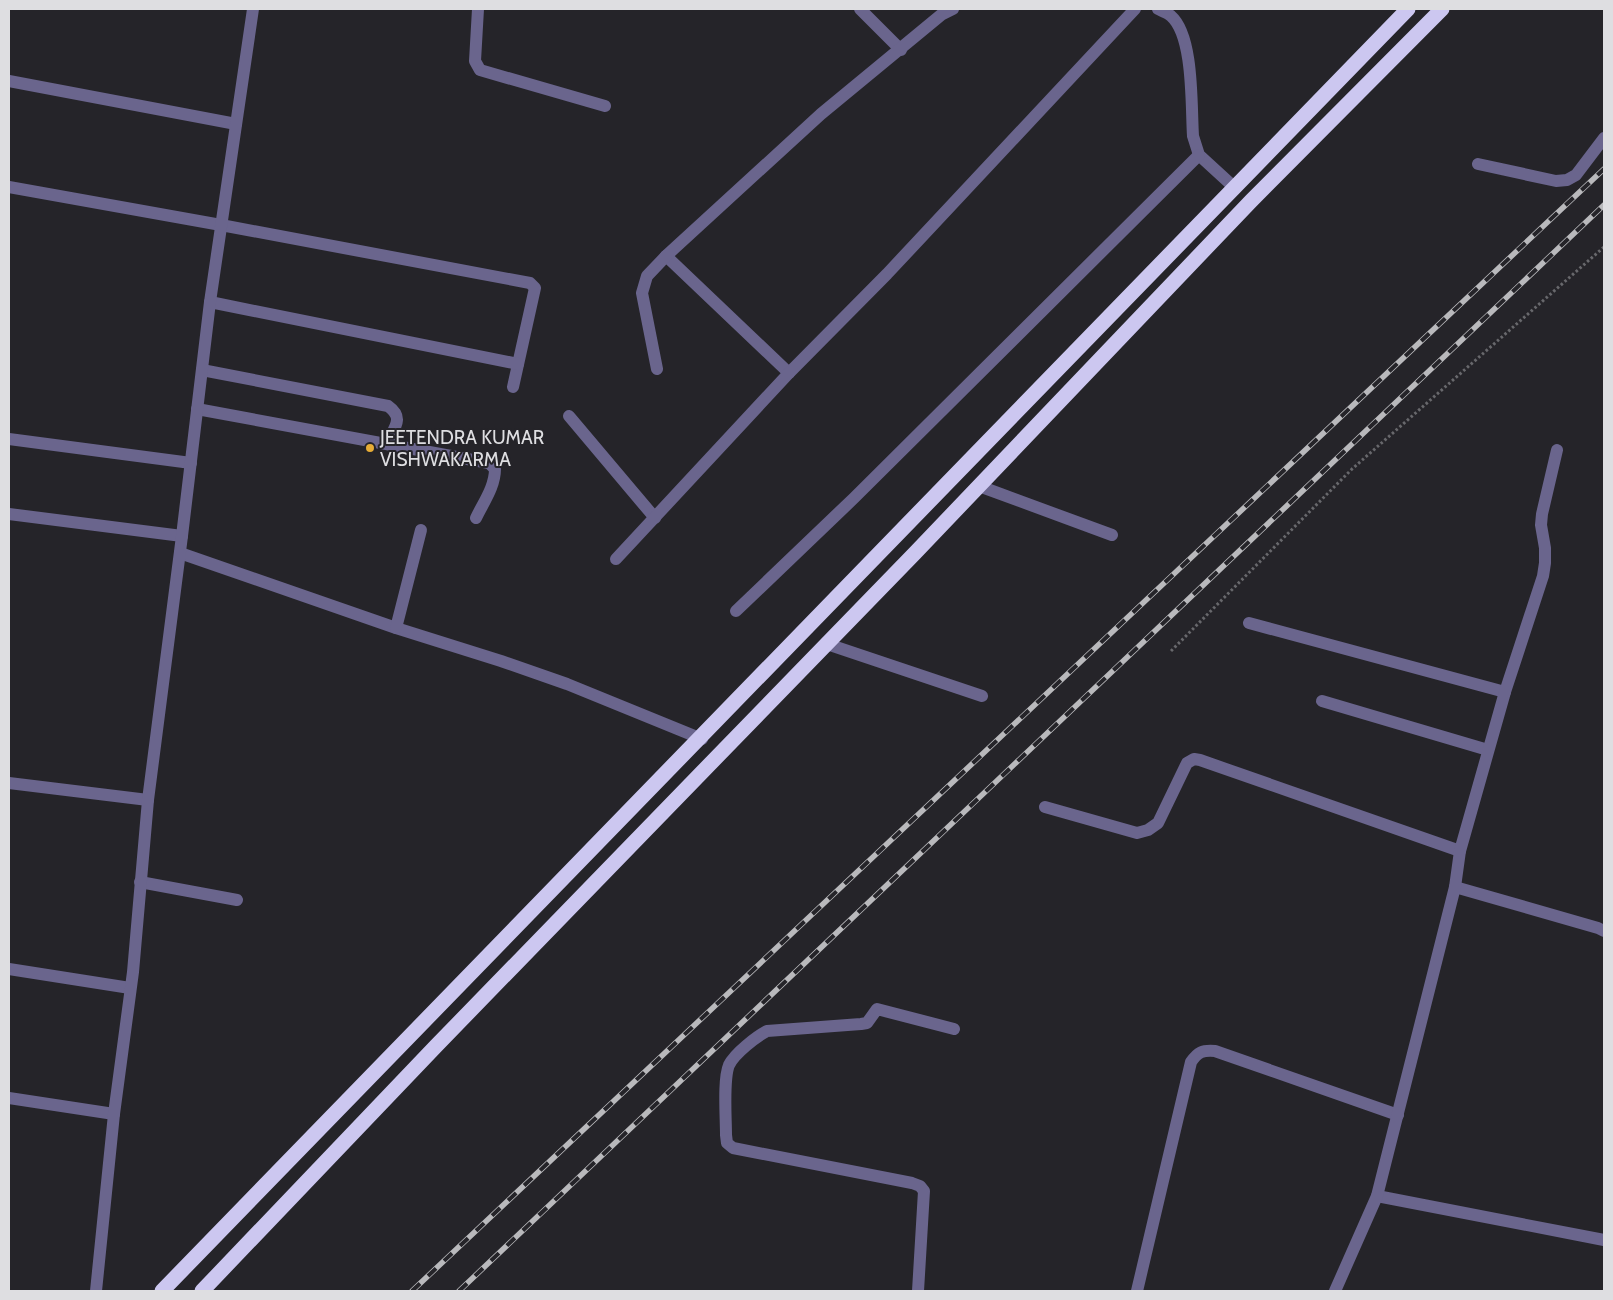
<svg xmlns="http://www.w3.org/2000/svg" width="1613" height="1300" font-family="Cabin,sans-serif">
<style>
.lines{fill:none;stroke-linecap:round;stroke-linejoin:round}
.path{stroke:#68686c;stroke-width:3;stroke-dasharray:2.5 2.5;stroke-linecap:butt}
.minor{stroke:#6a658d;stroke-width:12}
.highway{stroke:#ccc7f0;stroke-width:15}
.rail-casing{stroke:#b9b9bc;stroke-width:5.5}
.rail{stroke:#252429;stroke-width:4;stroke-dasharray:11;stroke-linecap:butt}
.poi-dot{fill:#e7ac36;stroke:#252429;stroke-width:2}
.labels{text-anchor:middle;dominant-baseline:central;stroke-width:4;stroke-linejoin:round;paint-order:stroke}
.poi-label{font-size:19px;fill:#dedee1;stroke:#252429;text-anchor:start}
</style>
<rect width="100%" height="100%" fill="#252429"/>
<g class="lines">
<polyline class="path" points="1171,651 1352,469 1604,247"/>
<g class="minor">
<polyline points="478,9 475,61 480,70 605,106"/>
<polyline points="860,9 901,50"/>
<path d="M1158,9c4,2 10,4 13,7 23,20 20,90 22,120l6,19 36,33"/>
<polyline points="9,81 236,124"/>
<polyline points="1478,164 1556,181 1567,180 1576,175 1604,138"/>
<polyline points="9,187 221,225 530,283 535,288 513,387"/>
<polyline points="666,256 789,373"/>
<polyline points="210,302 518,364"/>
<polyline points="657,369 642,293 647,276 666,256 821,114 941,15 953,9"/>
<path d="M202,370l186,36c17,12 6,22 -1,37"/>
<path d="M197,409l292,54 6,6c0,18 -12,34 -19,49"/>
<polyline points="569,416 655,518"/>
<polyline points="9,439 191,463"/>
<polyline points="979,486 1112,535"/>
<polyline points="9,514 182,536"/>
<polyline points="180,553 396,628 501,661 567,684 702,739"/>
<polyline points="616,559 789,373 887,274 1135,9"/>
<polyline points="736,611 854,498 1199,155"/>
<polyline points="1249,623 1505,692"/>
<polyline points="396,628 421,530"/>
<polyline points="827,644 982,696"/>
<polyline points="1322,701 1488,750"/>
<polyline points="9,783 148,800"/>
<polyline points="1045,807 1137,833 1148,830 1158,823 1187,763 1194,759 1200,760 1460,851"/>
<polyline points="140,882 237,900"/>
<polyline points="1455,887 1598,928 1604,931"/>
<polyline points="9,969 130,988"/>
<polyline points="9,1098 114,1114"/>
<polyline points="1377,1196 1604,1240"/>
<polyline points="96,1291 114,1114 133,972 148,800 182,536 210,302 253,9"/>
<path d="M918,1291l6,-100 -4,-5 -8,-3 -179,-35 -6,-5 -1,-8c0,-18 -3,-56 3,-70 6,-12 27,-28 38,-34l94,-7 6,-1 10,-14 77,20"/>
<path d="M1137,1291l54,-229c7,-10 11,-12 24,-11l183,64"/>
<polyline points="1335,1291 1377,1196 1455,887 1460,851 1505,692 1543,576 1545,563 1545,548 1541,525 1542,514 1557,450"/>
</g>
<g class="highway">
<path d="M162,1291c417,-425 832,-853 1246,-1282"/>
<polyline points="202,1291 436,1046 915,553 1251,201 1442,9"/>
</g>
<g class="rail-casing">
<g id="rail">
<polyline points="412,1291 1604,169"/>
<polyline points="459,1291 1604,205"/>
</g>
</g>
<use href="#rail" class="rail"/>
</g>
<circle class="poi-dot" cx="370" cy="448" r="5"/>
<g class="labels">
<g class="poi-label">
<text x="380" y="437">JEETENDRA KUMAR<tspan x="380" dy="22">VISHWAKARMA</tspan></text>
</g>
</g>
<rect width="1613" height="1300" fill="none" stroke="#dedee1" stroke-width="20"/>
</svg>
